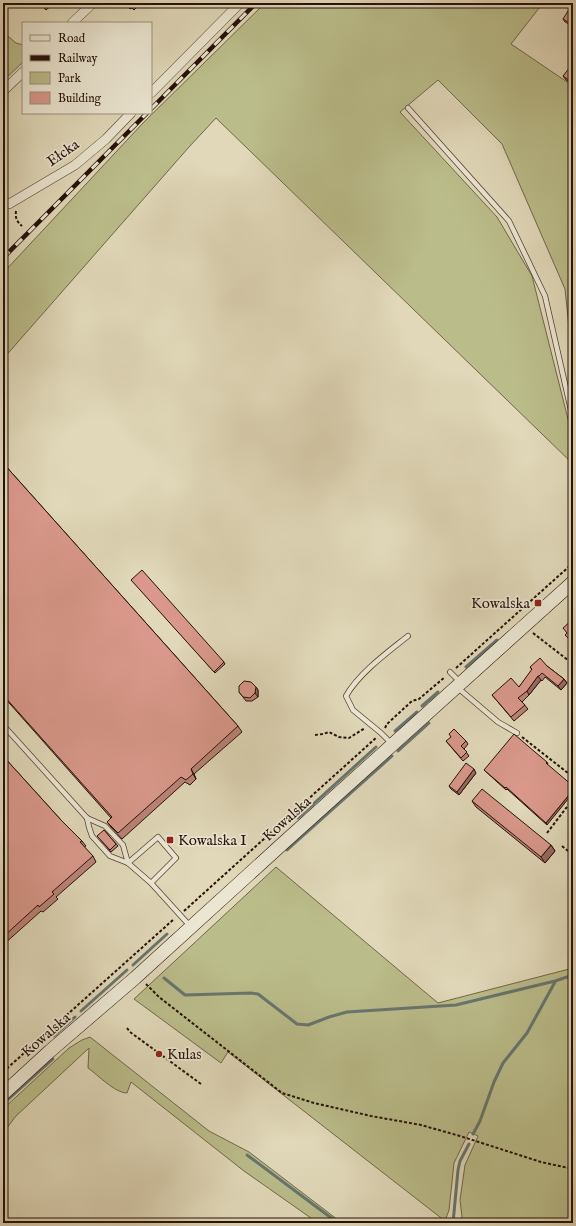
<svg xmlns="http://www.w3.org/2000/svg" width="576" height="1226" font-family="'IM FELL English',serif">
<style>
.green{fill:#babc8a;stroke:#70664a}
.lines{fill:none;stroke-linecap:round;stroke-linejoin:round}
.stream{stroke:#68756e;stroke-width:3}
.lane-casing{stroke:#544235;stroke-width:6}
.street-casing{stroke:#544235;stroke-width:10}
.secondary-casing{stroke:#251009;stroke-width:14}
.path{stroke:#251009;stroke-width:2;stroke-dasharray:3 2;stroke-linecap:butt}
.lane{stroke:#ebe6d2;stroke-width:4.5}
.street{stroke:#ebe6d2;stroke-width:9}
.secondary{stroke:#ebe6d2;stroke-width:13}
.rail-casing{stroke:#251009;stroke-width:4.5}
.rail{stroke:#ebe6d2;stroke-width:3;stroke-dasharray:9;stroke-linecap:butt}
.wall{fill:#bb8378;stroke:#251009}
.shaded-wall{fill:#986a61;stroke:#251009}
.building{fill:#d9988b;stroke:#251009}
.poi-dot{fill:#8f2418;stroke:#ebe6d2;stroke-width:1.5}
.labels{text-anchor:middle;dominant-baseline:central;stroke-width:3.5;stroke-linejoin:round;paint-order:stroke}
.street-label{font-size:15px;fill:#251009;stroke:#ebe6d2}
.poi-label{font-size:15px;fill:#251009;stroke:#ebe6d2;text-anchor:start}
</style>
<rect width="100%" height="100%" fill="#e0d8b9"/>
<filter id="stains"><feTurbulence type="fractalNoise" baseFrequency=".005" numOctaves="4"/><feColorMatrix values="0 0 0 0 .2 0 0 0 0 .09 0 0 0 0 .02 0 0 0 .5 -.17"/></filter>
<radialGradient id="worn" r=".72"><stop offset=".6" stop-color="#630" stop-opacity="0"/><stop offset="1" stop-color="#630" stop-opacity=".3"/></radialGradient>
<g class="green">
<polygon points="265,3 543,3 511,44 573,86 573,366 565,289 502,144 438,80 400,112 497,217 532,276 573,439 573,464 216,118 189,147 3,359 3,273 143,123"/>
<polygon points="3,32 16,43 23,45 23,62 3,81"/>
<polygon points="276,867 438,1003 573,968 573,1223 459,1223 462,1217 460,1200 465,1165 478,1136 469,1132 454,1163 449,1210 445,1221 228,1052 221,1063 134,999"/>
<path d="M90,1037l119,94 40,21 93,71h-24l-74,-52 -113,-89 -4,11c-12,0 -29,-18 -39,-25l1,-20 -73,68 -10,13 -3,10v-30l66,-61 13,-8z"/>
</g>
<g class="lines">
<g class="stream">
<polyline points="466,667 497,640"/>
<polyline points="422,706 438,692"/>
<polyline points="395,731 417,712"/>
<polyline points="398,751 429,723"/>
<polyline points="298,818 376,747"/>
<polyline points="287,850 392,756"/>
<polyline points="133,965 167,934"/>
<polyline points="164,978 185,995 251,993 258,994 297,1024 308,1025 329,1017 347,1012 456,1005 555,981 573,975"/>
<polyline points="81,1011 127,970"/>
<polyline points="54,1036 75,1017"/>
<polyline points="3,1104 53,1059"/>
<polyline points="473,1134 480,1121 494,1082 503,1063 527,1033 555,982"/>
<polyline points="247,1155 338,1223"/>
<polyline points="453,1223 458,1170 460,1161 469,1144"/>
</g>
<g class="lane-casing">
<g id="lane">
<polyline points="408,108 509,221 545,296 573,419"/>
<polyline points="450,672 460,682"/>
<polyline points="458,688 498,722 517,733"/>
<polyline points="3,725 87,818 105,826 123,845 128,863"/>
<path d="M392,744l-11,-11 -28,-23 -7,-14c13,-23 42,-44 62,-60"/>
<polyline points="87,818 89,827 92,836 110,856 128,863 151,883 190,926"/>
<polyline points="128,863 158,837 176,858 151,883"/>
</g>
</g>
<g class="street-casing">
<g id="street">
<polyline points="72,23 93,3"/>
<polyline points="3,91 23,72"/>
<polyline points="151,93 240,3"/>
<polyline points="3,204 9,204 75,165 106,139 131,113"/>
</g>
</g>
<g class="secondary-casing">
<polyline id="secondary" points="3,1094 50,1051 135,978 280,846 573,582"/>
</g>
<g class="path">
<path d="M16,211c-1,7 1,11 6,15"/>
<polyline points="533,633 573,664"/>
<polyline points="456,668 573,563"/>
<polyline points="385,728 387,724 412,701 419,699 445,677"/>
<polyline points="315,735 323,734 329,732 339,737 349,738 365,728"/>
<polyline points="522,737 573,777"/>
<polyline points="547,833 573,799"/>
<polyline points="562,846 573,855"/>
<polyline points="184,911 377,737"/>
<polyline points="146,984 159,997 282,1093 314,1103 371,1116 421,1125 460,1136 541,1162 573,1169"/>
<polyline points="127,1028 130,1032 201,1084"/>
<polyline points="3,1072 174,919"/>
</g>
<use href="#lane" class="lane"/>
<use href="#street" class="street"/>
<use href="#secondary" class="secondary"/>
<g class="rail-casing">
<g id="rail">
<polyline points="151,109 256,3"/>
<polyline points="3,258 147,113"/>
</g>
</g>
<use href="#rail" class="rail"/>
</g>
<g class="wall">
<polygon points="39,3 54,3 46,10"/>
<polygon points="125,3 141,3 134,10 132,8 130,9"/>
<polygon points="573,14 573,26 565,22 563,19"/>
<polygon points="573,69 573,84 566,80 563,76"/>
<polygon points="3,463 238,726 242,732 194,774 196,779 190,785 185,782 122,839 111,827 107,822 111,818 3,696 3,647 6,644 3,641"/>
<polygon points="133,581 224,662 225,664 215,673"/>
<polygon points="547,666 564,679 567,683 561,690 545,677 542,681 541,680 529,695 522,702 528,709 514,721 492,695 519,687 532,670 530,667"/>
<polygon points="256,687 258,690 258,697 252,701 246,701 239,692"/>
<polygon points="446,741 466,741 468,744 464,749 469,756 463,761"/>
<polygon points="3,756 61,820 82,841 86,846 84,847 93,856 96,862 56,897 58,899 43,912 41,911 3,945"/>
<polygon points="547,762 548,764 547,764 547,825 507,789 506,790 484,770"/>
<polygon points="476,773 459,795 451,789 449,786"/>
<polygon points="472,801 551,845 555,851 545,863 476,807"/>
<polygon points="104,830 118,846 111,852 99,838"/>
</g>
<g class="shaded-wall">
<polygon points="538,676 541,680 529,695 527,691"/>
<polygon points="564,679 567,683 561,690 558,686"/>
<polygon points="256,687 258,690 258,697 255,693"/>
<polygon points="191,769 194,774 196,779 193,774"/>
<polygon points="474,769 476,773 459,795 457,792"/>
<polygon points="573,790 573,793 547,825 546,823"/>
<polygon points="551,845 555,851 545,863 541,857"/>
</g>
<g class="building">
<polygon points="40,3 47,3 43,6"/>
<polygon points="126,3 135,3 132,6 129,4 128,5"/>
<polygon points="568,11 573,14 573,25 563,19"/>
<polygon points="570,67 573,69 573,83 563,76"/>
<polygon points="3,463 238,726 191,769 193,774 186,780 181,777 118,833 107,822 112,817 3,695 3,647 6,644 3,640"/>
<polygon points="142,570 224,662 214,672 131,580"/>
<polygon points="572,620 573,621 573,641 572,642 565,635 567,633 563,628"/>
<polygon points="540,658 547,666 564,679 558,686 542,673 539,676 538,676 527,691 518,698 525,705 511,717 492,695 511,678 519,687 532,669 530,667"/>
<polygon points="244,681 251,682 256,687 255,693 250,698 243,697 239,692 239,686"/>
<polygon points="454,729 466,741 461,746 467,752 461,758 446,741 451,737 449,734"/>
<polygon points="514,734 535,752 547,762 546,763 573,786 573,790 546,823 506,787 505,788 484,770"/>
<polygon points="3,756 61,820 82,841 80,842 93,856 52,892 54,894 39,907 38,905 3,937"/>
<polygon points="466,763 474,769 457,792 449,786"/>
<polygon points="482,789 551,845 541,857 472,801"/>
<polygon points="104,830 116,844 110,850 97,836"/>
</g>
<g class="poi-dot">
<rect x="534" y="599" width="8" height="8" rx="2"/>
<rect x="166" y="836" width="8" height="8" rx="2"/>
<circle cx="159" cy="1054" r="4"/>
</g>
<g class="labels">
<g class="street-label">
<text transform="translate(63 153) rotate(-35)">Ełcka</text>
<text transform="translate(287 819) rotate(-42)">Kowalska</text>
<text transform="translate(46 1035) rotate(-41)">Kowalska</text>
</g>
<g class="poi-label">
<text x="530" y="603" text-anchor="end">Kowalska</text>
<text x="178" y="840">Kowalska I</text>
<text x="167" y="1054">Kulas</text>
</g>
</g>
<rect width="576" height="1226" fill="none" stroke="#e0d8b9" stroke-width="16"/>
<rect x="4" y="4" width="568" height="1218" fill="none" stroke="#251009" stroke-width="2"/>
<rect x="8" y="8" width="560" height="1210" fill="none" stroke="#251009"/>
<rect x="22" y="22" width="130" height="92" fill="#ebe6d2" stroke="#9c9082"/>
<rect x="30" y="35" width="20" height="6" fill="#ebe6d2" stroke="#9c9082"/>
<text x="58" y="42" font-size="12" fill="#251009">Road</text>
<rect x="30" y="55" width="20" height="6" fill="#251009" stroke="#9c9082"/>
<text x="58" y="62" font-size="12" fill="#251009">Railway</text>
<rect x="30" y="72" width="20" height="12" fill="#babc8a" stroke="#9c9082"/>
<text x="58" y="82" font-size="12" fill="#251009">Park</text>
<rect x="30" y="92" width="20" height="12" fill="#d9988b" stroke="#9c9082"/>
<text x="58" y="102" font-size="12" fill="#251009">Building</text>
<rect width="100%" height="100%" filter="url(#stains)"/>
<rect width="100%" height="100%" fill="url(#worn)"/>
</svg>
